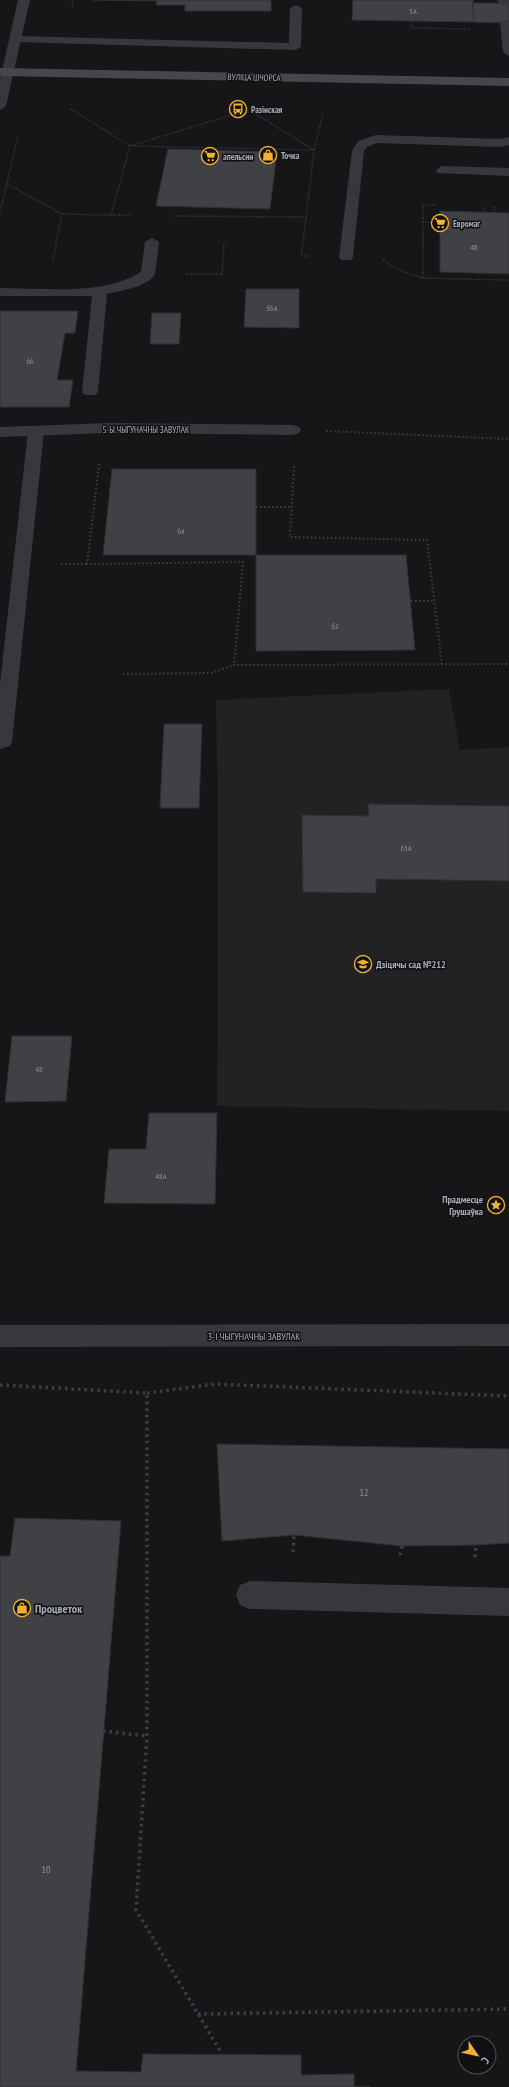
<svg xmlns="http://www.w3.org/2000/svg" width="509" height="2087" font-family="'PT Sans Narrow',sans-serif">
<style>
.built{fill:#222225}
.building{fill:#404145;stroke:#303034}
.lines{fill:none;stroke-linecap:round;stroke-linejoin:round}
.path-far2{stroke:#3d3f44;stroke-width:1.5;stroke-dasharray:1 1.5;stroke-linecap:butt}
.path-far1{stroke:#3d3f44;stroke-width:2;stroke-dasharray:1.5 2.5;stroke-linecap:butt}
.path{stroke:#3d3f44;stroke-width:3.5;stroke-dasharray:2.5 4;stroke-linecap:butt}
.lane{fill:#37383d;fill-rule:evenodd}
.street{fill:#37383d;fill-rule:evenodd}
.secondary{fill:#45474d;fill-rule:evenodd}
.labels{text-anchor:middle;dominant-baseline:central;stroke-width:3;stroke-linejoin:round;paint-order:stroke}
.number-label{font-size:8px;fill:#8e929b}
.far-street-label{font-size:9px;fill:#a8adb8;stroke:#111113}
.far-poi-label{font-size:9px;font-weight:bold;fill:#a8adb8;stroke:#111113;text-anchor:start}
.poi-label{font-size:10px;font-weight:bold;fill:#a8adb8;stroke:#111113;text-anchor:start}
.street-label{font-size:10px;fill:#a8adb8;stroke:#111113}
.near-number-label{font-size:10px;fill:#8e929b}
.near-poi-label{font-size:12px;font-weight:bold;fill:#a8adb8;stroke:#111113;text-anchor:start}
</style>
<rect width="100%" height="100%" fill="#161618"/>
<polygon class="built" points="449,689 460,750 509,747 509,1111 217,1106 218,821 216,700"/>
<g class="building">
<polygon points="93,0 271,0 271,11 185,11 185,5 156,5 157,1"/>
<polygon points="353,0 473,0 474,22 352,20"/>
<polygon points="473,3 509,3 509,23 474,22"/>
<polygon points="168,149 277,152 270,209 156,206"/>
<polygon points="440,211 509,213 509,274 440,272"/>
<polygon points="246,289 299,289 299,328 244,327"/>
<polygon points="0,311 78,311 75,333 65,333 57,380 73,380 69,407 0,407"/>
<polygon points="152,313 181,313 179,344 150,344"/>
<polygon points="112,469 256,469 256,555 103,555"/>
<polygon points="256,555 406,555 415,650 256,651"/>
<polygon points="164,724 202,724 199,808 160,808"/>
<polygon points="368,804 509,806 509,881 376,879 376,893 303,892 302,815 369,816"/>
<polygon points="12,1036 72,1036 66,1101 5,1102"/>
<polygon points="149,1113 217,1113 215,1204 104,1203 109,1149 146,1149"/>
<polygon points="217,1444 509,1449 509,1543 476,1545 402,1546 294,1535 222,1541"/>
<polygon points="15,1518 121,1521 76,2071 141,2072 143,2054 301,2055 301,2075 354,2074 354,2086 371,2087 0,2087 0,1556 10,1556"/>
</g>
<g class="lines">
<g class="path-far2">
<polyline points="72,7 73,0"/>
<polyline points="411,21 411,28 471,29"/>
<polyline points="71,109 130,146 238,113"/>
<polyline points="7,184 62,214 111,215"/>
<polyline points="483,206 484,212"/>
<polyline points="494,207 495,212"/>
<polyline points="0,213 18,135"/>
<polyline points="130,215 111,215 130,146 314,150 323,113"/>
<polyline points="173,216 306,217 314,150 254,113"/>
<polyline points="306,217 301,256 309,256"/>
<polyline points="423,222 440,223"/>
<polyline points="53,259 62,214"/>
<polyline points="383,260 398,270 423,278 509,280"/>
<polyline points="186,274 222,274 224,243"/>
<polyline points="423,278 423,205 437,205"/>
</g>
<g class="path-far1">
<polyline points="326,431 509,439"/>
<polyline points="99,464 87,564 243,562 234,665"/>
<polyline points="294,466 290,537 427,540 442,666"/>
<polyline points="256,507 291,507"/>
<polyline points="61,564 87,564"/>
<polyline points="411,601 434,601"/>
<polyline points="123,674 211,673 234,665 509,664"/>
</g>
<g class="path">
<polyline points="0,1385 147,1393 147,1736 136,1910 222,2054"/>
<polyline points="147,1393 215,1384 509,1396"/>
<polyline points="293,1552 294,1535"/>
<polyline points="400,1555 402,1546"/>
<polyline points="475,1557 476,1545"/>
<polyline points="103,1731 147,1736"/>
<polyline points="198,2014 509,2009"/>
</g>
<g class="lane">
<polygon points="497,0 509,0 509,4 504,6 500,5"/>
<polygon points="296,5 302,8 301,47 295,50 16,42 10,39 16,36 289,43 290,8"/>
<polygon points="506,20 509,20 509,56 503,52 500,23"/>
<polygon points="376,135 500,139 509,137 509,145 500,147 377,143 367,147 364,151 353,257 351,260 341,260 339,257 352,151 358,141"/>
<polygon points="442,166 509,168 509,176 437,173 436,170"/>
<path d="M152,238l7,4 -4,32c-9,14 -33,16 -48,20l-9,98 -3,3h-10l-3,-3 10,-96h-92v-8c45,0 102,8 141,-16l4,-30z"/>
<polygon points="36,426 42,428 44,431 12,742 10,746 0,749 0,684 28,431 30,428"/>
<polygon points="250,1581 509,1588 509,1616 250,1609 240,1605 236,1595 240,1585"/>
</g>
<g class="street">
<polygon points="18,0 30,0 6,106 0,110 0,80"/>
<polygon points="109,423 293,425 299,427 301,430 299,433 293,435 109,433 0,437 0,427"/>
<polygon points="509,1324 509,1346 0,1347 0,1325"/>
</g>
<polygon class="secondary" points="0,68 509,78 509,86 0,76"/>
</g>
<defs>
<g id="bus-ring" transform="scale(0.9)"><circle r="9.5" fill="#111113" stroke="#f2b134" stroke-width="1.5"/><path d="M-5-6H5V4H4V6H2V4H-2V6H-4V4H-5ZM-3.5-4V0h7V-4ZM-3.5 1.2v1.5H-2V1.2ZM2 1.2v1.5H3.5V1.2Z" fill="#f2b134"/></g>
<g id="shop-ring" transform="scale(0.9)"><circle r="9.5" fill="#111113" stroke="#f2b134" stroke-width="1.5"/><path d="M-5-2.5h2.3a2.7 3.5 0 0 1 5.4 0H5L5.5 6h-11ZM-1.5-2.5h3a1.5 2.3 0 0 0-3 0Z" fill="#f2b134"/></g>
<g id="supermarket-ring" transform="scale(0.9)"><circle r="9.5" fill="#111113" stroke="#f2b134" stroke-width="1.5"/><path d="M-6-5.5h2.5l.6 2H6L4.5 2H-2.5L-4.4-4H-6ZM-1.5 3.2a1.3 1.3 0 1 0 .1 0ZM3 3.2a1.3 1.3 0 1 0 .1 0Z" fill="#f2b134"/></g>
<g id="school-ring" transform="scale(0.9)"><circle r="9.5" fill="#111113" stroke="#f2b134" stroke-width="1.5"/><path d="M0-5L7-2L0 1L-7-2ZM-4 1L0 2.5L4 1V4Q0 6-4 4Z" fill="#f2b134"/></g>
<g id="sight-ring" transform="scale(0.9)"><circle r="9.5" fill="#111113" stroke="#f2b134" stroke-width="1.5"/><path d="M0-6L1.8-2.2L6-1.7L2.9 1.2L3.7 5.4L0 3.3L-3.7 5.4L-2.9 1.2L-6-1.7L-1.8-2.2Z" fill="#f2b134"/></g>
</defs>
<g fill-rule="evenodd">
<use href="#bus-ring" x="238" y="109"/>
<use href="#shop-ring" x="268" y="155"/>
<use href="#supermarket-ring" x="210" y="156"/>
<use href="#supermarket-ring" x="440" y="223"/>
<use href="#school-ring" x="363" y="964"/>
<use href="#sight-ring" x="496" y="1205"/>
<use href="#shop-ring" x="22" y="1608"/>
</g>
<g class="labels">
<g class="number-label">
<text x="413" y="11">5А</text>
<text x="474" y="247">4Б</text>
<text x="272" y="308">66А</text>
<text x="30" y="361">66</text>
<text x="181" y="531">64</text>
<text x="335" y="626">62</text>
<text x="406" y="848">65А</text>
<text x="39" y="1069">48</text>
<text x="161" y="1176">48А</text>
</g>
<g class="far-street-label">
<text transform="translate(254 77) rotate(1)">ВУЛІЦА ШЧОРСА</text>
<text x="146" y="429">5-Ы ЧЫГУНАЧНЫ ЗАВУЛАК</text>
</g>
<g class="far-poi-label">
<text x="251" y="109">Разінская</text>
<text x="281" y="155">Точка</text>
<text x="223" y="156">апельсин</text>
<text x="453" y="223">Евромаг</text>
</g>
<g class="poi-label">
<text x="376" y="964">Дзіцячы сад №212</text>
<text x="483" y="1199" text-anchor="end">Прадмесце<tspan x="483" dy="12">Грушаўка</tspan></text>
</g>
<g class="street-label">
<text x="254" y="1336">3-І ЧЫГУНАЧНЫ ЗАВУЛАК</text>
</g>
<g class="near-number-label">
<text x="364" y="1492">12</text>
<text x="46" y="1869">10</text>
</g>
<g class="near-poi-label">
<text x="35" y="1608">Процветок</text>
</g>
</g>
<g transform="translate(477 2055) rotate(124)"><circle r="19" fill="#111113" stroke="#4d4f55"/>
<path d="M0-3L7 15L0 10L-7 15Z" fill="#f2b134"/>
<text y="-6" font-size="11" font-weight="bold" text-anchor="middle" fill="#a8adb8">С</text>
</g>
</svg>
